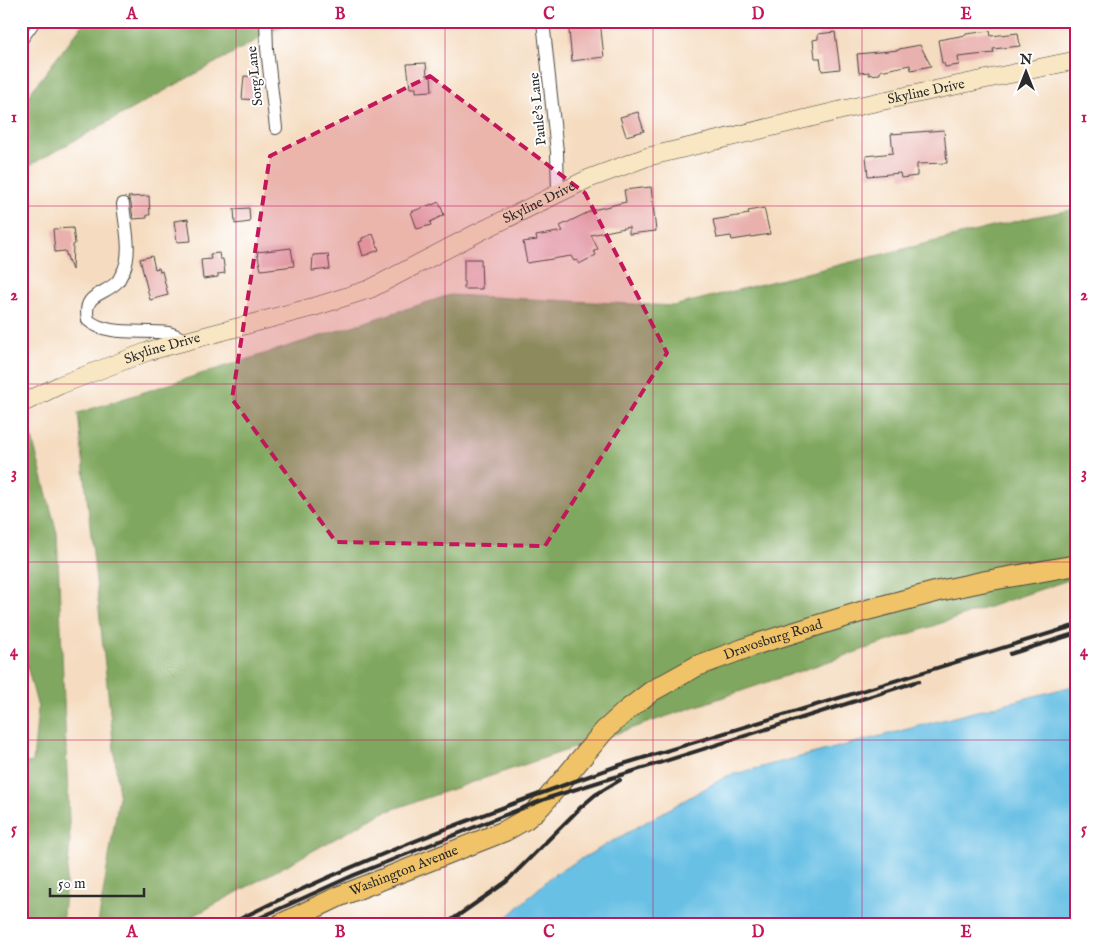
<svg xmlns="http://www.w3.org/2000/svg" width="1098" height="945" font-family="'IM FELL English',serif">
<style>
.forest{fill:#80a75e;stroke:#566944}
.water{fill:#67c0e5;stroke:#497688}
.building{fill:#e9b1ae}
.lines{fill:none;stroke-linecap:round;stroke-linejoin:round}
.lane-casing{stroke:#494641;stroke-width:8}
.street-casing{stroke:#494641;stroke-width:14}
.secondary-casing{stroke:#494641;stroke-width:19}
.primary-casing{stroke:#494641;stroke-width:22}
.lane{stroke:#fff;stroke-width:6}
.street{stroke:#fff;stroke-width:12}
.secondary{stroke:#f9e7c3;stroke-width:18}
.primary{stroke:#f0c369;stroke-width:20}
.rail{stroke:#2b2b2b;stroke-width:4}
.marked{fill:#c2185b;fill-opacity:0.2;stroke:#c2185b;stroke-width:4;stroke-dasharray:10 6;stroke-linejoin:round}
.grid{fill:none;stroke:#c2185b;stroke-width:1;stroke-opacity:0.55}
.labels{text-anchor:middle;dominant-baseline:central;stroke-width:4;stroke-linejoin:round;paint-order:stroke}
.street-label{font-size:14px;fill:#2b2b2b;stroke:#fff}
.neatline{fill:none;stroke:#c2185b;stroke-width:2}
.grid-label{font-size:16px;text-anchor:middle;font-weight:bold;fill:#c2185b}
</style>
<rect width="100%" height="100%" fill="#fff"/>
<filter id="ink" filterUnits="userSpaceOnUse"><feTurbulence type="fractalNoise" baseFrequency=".02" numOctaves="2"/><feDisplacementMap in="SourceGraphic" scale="10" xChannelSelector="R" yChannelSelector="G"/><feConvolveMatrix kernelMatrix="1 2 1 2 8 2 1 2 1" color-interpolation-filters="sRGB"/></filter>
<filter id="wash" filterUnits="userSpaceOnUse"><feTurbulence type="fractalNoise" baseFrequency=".0096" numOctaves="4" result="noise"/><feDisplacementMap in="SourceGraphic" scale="20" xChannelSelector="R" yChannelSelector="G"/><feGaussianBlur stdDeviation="1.12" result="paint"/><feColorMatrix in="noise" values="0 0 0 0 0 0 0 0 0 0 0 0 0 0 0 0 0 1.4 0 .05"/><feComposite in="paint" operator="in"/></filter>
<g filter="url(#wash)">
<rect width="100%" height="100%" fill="#f5dcc0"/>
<g class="forest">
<polygon points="85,21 291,21 21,170 21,105"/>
<polygon points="1077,209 1077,577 382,813 179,924 98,924 119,796 78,413 450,295 673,306 1033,217"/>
<polygon points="21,396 57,533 70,844 62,924 21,924 21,764 33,762 38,708 21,643"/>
</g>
<polygon class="water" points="1077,685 1077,924 500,924 553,875 727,776"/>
<g id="blocks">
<g class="building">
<polygon points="568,21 600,21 604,57 572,61"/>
<polygon points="990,31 991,36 1018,33 1020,46 993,49 994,53 958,57 959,65 945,67 944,63 942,63 938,40 966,35 966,34"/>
<polygon points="835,32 840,69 822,71 820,58 815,58 813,40 818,39 818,34"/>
<polygon points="920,45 931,66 911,70 910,65 880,71 880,74 869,75 869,72 859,73 857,54 899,50 899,49"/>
<polygon points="426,63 427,76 431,75 432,91 416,92 416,88 410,88 407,64"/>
<polygon points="244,76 257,77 257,100 242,99"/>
<polygon points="638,112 644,131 626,136 620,117"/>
<polygon points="944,130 947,163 917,164 917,176 901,178 900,173 868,176 866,156 893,153 891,134"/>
<polygon points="651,187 656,231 629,234 629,227 591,235 598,249 594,251 596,255 579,264 577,260 574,261 571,256 527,263 523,242 537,240 536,236 563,231 560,226 593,210 626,202 624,190"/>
<polygon points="149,196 150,215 147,215 147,218 133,219 131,203 128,197"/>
<polygon points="439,202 444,215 430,222 431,225 417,229 411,212 432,204 432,205"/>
<polygon points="249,208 250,222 235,224 234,209"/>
<polygon points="764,208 770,234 732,240 731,236 717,238 713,220 749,214 748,211"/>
<polygon points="188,219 191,241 177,242 174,221"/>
<polygon points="73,228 75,244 73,245 72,270 65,251 55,252 53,229"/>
<polygon points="373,234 379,250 363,256 359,242 362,241 362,238"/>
<polygon points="291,248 294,266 261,270 257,252"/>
<polygon points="219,253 220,259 223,259 225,273 218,274 218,277 203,279 201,260 211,259 210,254"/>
<polygon points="328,254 330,269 312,271 313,255"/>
<polygon points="152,256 155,269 159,268 160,272 162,271 168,295 150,300 140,259"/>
<polygon points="464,259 481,259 482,289 464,289"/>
</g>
</g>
</g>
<g filter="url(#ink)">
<use href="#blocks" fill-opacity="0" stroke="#494641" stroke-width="1"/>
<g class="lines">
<g class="lane-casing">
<polyline id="lane" points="21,45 38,21"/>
</g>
<g class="street-casing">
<g id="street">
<polyline points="266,21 267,49 276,128"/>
<polyline points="543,21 557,152 558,194"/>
<path d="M123,204c2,22 9,46 1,66 -2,3 -4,8 -6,11 -13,15 -36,11 -30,39 19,17 56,9 80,13 6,1 12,5 18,8"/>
</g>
</g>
<g class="secondary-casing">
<g id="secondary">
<path id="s1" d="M21,404l39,-19 89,-34 168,-45 53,-17 109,-57 109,-53 59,-22 216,-52 214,-45"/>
</g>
</g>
<g class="primary-casing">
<g id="primary">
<path id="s2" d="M281,924l59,-28 165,-65 21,-12 15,-13 63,-75 23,-21 25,-19 45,-25 60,-22 110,-34 72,-19 47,-10 91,-16"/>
</g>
</g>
<use href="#lane" class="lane"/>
<use href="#street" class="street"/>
<use href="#secondary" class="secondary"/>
<use href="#primary" class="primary"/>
<g class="rail">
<polyline points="1010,654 1077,633"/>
<path d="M230,924c125,-64 258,-112 390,-159l457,-140"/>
<polyline points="246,924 354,875 548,798 919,681"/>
<polyline points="446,924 506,882 581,807 595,795 620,780"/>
</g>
</g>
</g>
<path class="marked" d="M430,76l155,117 82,160 -122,193 -209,-4 -104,-143 38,-243z"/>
<path class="grid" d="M236,21v903M445,21v903M653,21v903M862,21v903M21,206h1056M21,384h1056M21,562h1056M21,740h1056"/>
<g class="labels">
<g class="street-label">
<text transform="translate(255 76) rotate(-96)">Sorg Lane</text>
<text stroke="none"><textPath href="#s1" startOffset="962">Skyline Drive</textPath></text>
<text transform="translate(538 109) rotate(-96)">Paule's Lane</text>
<text stroke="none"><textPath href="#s1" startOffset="558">Skyline Drive</textPath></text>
<text stroke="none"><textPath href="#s1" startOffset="152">Skyline Drive</textPath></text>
<text stroke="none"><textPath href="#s2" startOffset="579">Dravosburg Road</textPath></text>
<text stroke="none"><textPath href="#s2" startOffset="134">Washington Avenue</textPath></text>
</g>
</g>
<rect width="1098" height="945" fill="none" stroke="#fff" stroke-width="55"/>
<g transform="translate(1026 72)" stroke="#ffffff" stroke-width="4" paint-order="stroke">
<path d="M0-4L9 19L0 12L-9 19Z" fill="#2b2b2b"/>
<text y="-8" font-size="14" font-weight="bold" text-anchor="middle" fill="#2b2b2b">N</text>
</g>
<path d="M50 888v8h94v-8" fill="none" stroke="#2b2b2b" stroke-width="2.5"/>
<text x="58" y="888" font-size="15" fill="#2b2b2b" stroke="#ffffff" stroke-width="4" paint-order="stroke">50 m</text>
<rect x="28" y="28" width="1042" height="890" class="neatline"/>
<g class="grid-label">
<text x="132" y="19">A</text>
<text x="340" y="19">B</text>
<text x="549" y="19">C</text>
<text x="758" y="19">D</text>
<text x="966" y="19">E</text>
<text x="14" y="122">1</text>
<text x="1084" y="122">1</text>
<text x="14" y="300">2</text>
<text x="1084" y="300">2</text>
<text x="14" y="478">3</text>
<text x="1084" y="478">3</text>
<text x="14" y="656">4</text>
<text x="1084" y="656">4</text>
<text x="14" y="834">5</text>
<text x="1084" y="834">5</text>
<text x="132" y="937">A</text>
<text x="340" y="937">B</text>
<text x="549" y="937">C</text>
<text x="758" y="937">D</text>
<text x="966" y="937">E</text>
</g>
</svg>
